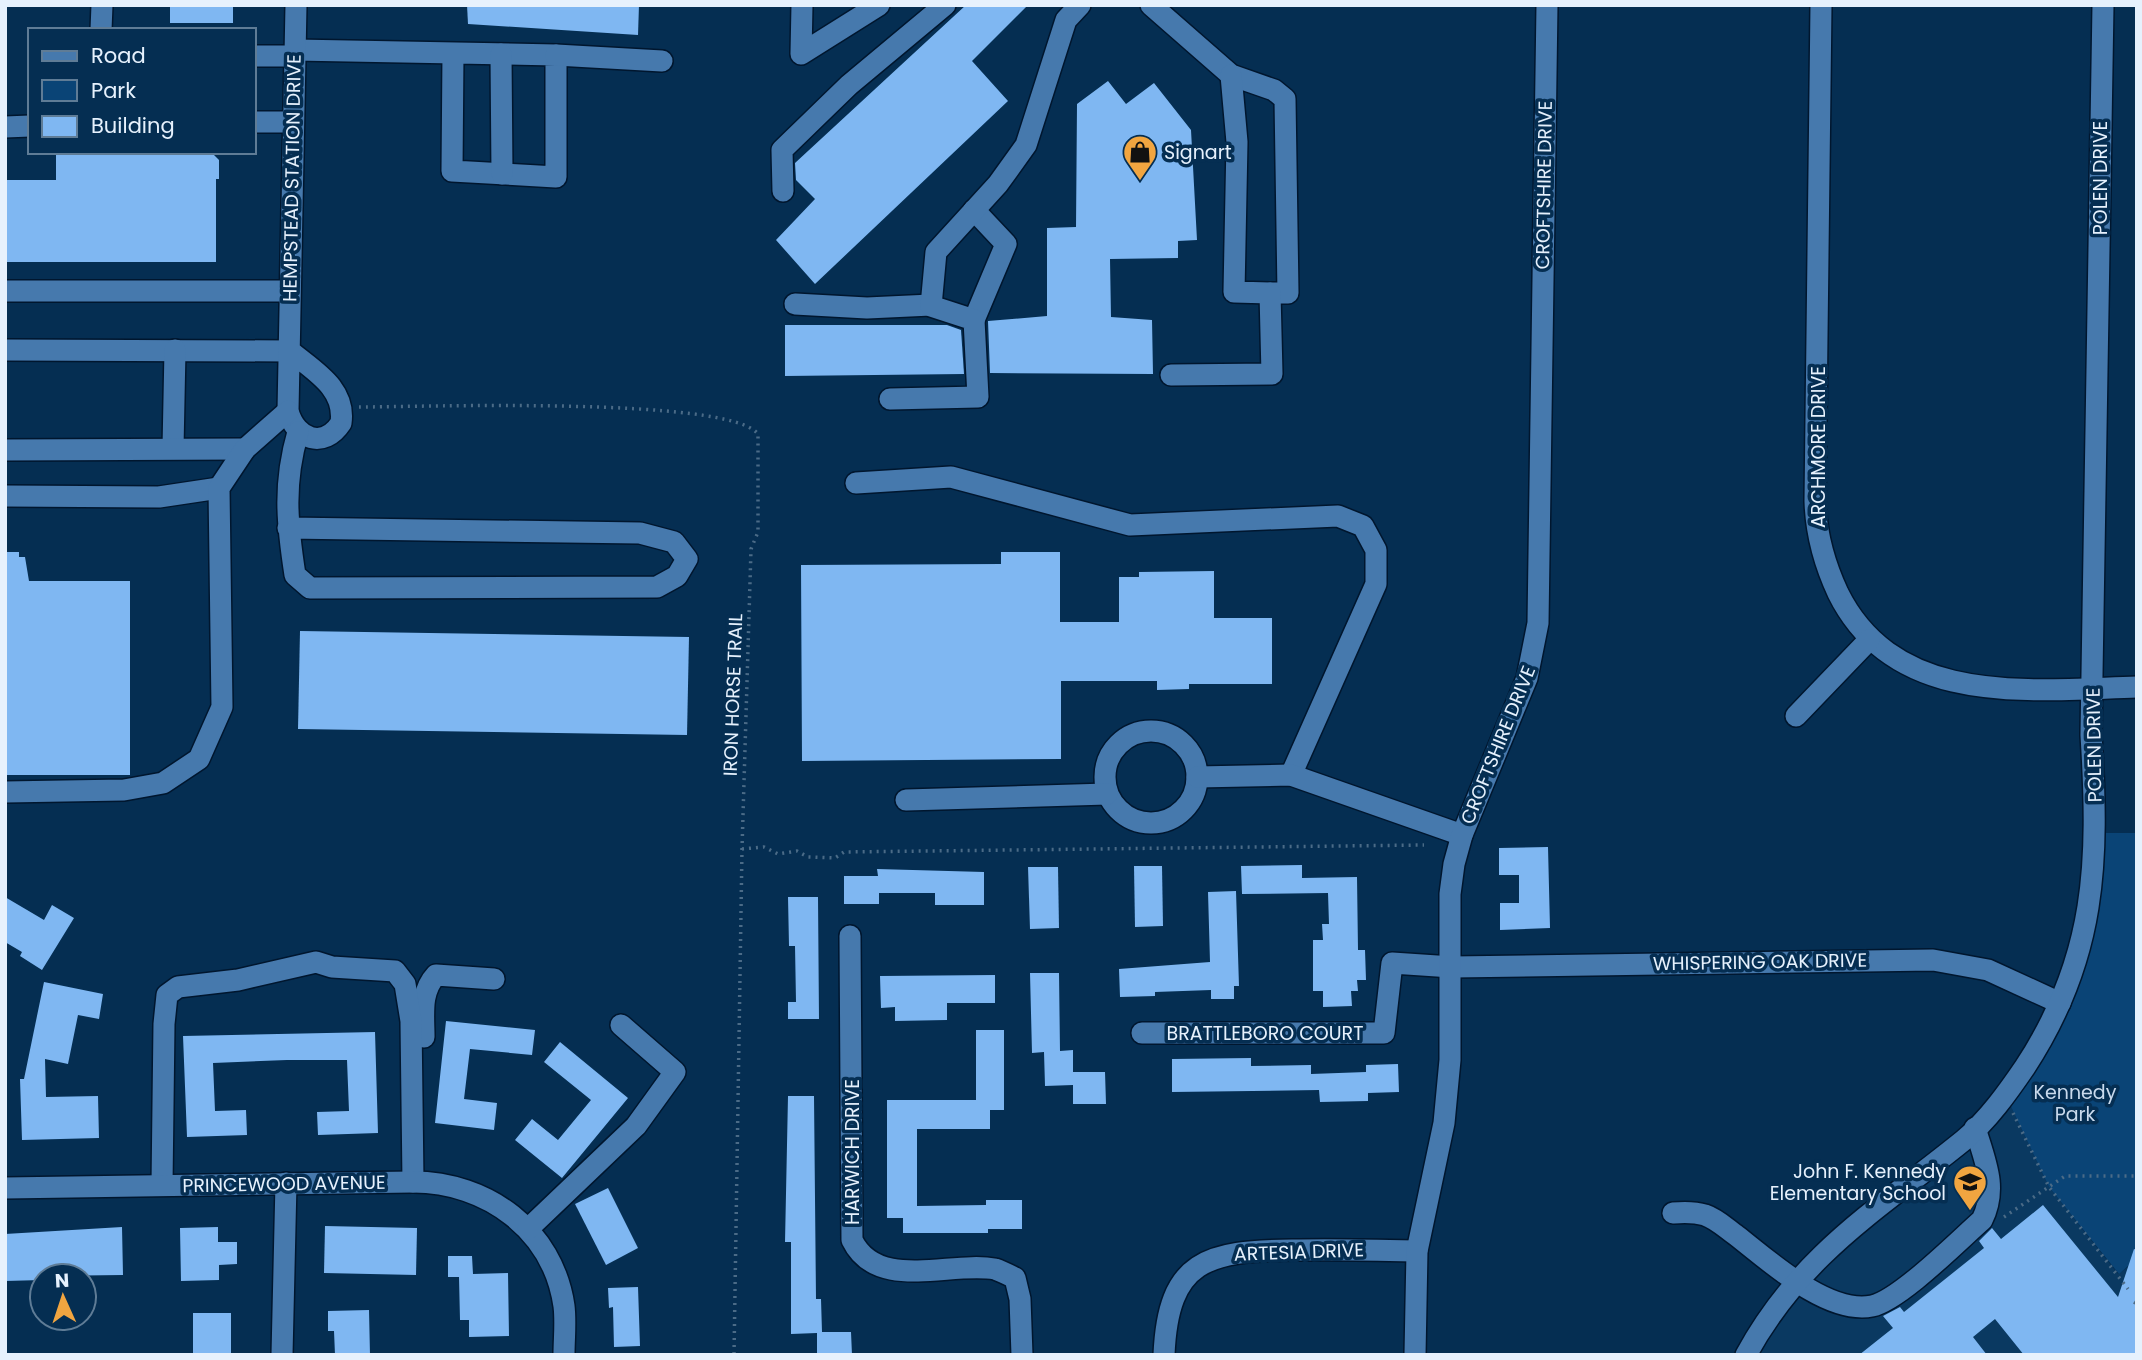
<svg xmlns="http://www.w3.org/2000/svg" width="2142" height="1360" font-family="Poppins,sans-serif">
<style>
.built{fill:#0a3961}
.green{fill:#0a4476}
.building{fill:#7fb7f2}
.lines{fill:none;stroke-linecap:round;stroke-linejoin:round}
.minor-casing{stroke:#00162e;stroke-width:24}
.path{stroke:#4b6b87;stroke-width:3.5;stroke-dasharray:2 5;stroke-linecap:butt}
.minor{stroke:#4679ad;stroke-width:21}
.labels{text-anchor:middle;dominant-baseline:central;stroke-width:7;stroke-linejoin:round;paint-order:stroke}
.poi-label{font-size:19px;fill:#e6f1fd;stroke:#052e52;text-anchor:start}
.street-label{font-size:19px;fill:#e6f1fd;stroke:#052e52}
.park-label{font-size:19px;fill:#c9daed;stroke:#052e52}
</style>
<rect width="100%" height="100%" fill="#052e52"/>
<polygon class="built" points="2005,1094 2049,1187 2118,1274 2128,1267 2137,1355 1746,1355 1797,1282"/>
<polygon class="green" points="2094,833 2137,833 2137,1258 2119,1274 2049,1187 2005,1094 2060,1003"/>
<g class="building">
<rect x="170" y="5" width="63" height="18"/>
<polygon points="467,5 639,5 638,35 468,24"/>
<polygon points="966,5 1028,5 972,61 1008,101 815,284 776,240 815,199 796,180 795,163"/>
<polygon points="1108,81 1126,104 1154,83 1191,130 1197,240 1178,241 1178,258 1110,259 1111,317 1152,320 1153,374 990,373 988,321 1047,316 1047,228 1076,227 1077,104"/>
<polygon points="189,152 211,152 219,160 219,179 216,179 216,262 5,262 5,180 56,180 56,155 188,155"/>
<polygon points="785,325 947,325 961,330 964,374 785,376"/>
<polygon points="5,552 19,552 19,557 25,557 29,581 130,581 130,775 5,775"/>
<polygon points="1001,552 1060,552 1060,622 1119,622 1119,577 1139,577 1139,572 1214,571 1214,618 1272,618 1272,684 1189,684 1189,689 1157,690 1157,681 1061,681 1061,759 802,761 801,565 1001,564"/>
<polygon points="300,631 689,637 687,735 298,729"/>
<polygon points="1548,847 1550,928 1500,930 1500,903 1519,903 1519,875 1499,875 1499,848"/>
<polygon points="1302,865 1302,878 1357,877 1358,950 1365,950 1366,980 1357,980 1358,991 1351,991 1352,1006 1323,1007 1323,991 1313,991 1313,940 1323,940 1322,924 1329,924 1328,893 1242,894 1241,866"/>
<polygon points="1134,866 1162,866 1163,926 1135,927"/>
<polygon points="1028,867 1058,867 1059,928 1030,929"/>
<polygon points="877,869 984,872 984,905 935,905 935,893 879,893 879,904 844,904 844,876 878,876"/>
<polygon points="1236,891 1239,986 1234,986 1234,999 1211,999 1211,990 1155,992 1155,996 1120,997 1119,969 1210,962 1208,892"/>
<polygon points="5,897 44,920 52,905 74,918 42,970 20,956 22,952 5,942"/>
<polygon points="788,897 818,897 819,1019 788,1019 788,1002 796,1002 795,946 789,946"/>
<polygon points="1030,973 1059,973 1060,1051 1073,1050 1073,1072 1105,1072 1106,1104 1073,1104 1073,1085 1045,1086 1044,1052 1032,1053"/>
<polygon points="995,975 995,1003 947,1003 947,1020 895,1021 895,1007 881,1008 880,976"/>
<polygon points="44,982 103,994 99,1019 78,1015 68,1064 45,1059 46,1097 98,1096 99,1138 22,1140 20,1079 24,1079"/>
<polygon points="446,1021 535,1030 532,1055 470,1049 464,1099 497,1103 494,1130 435,1123"/>
<polygon points="976,1030 1004,1030 1004,1110 990,1110 990,1129 917,1129 917,1206 986,1205 986,1200 1022,1200 1022,1229 988,1229 988,1233 903,1233 903,1218 887,1218 887,1100 976,1100"/>
<polygon points="375,1032 378,1133 318,1135 317,1112 349,1111 347,1060 287,1060 213,1063 215,1111 246,1110 247,1135 187,1137 183,1036"/>
<polygon points="560,1042 628,1098 562,1178 515,1140 532,1119 558,1140 591,1100 544,1062"/>
<polygon points="1251,1058 1251,1066 1311,1065 1311,1074 1366,1072 1366,1065 1398,1064 1399,1092 1368,1093 1368,1101 1320,1102 1319,1090 1172,1092 1172,1059"/>
<polygon points="788,1096 814,1096 816,1299 821,1299 822,1332 851,1332 852,1355 817,1355 817,1333 791,1334 791,1242 785,1242"/>
<polygon points="608,1188 638,1248 606,1265 575,1204"/>
<polygon points="2043,1205 2118,1297 2134,1249 2137,1250 2137,1355 2024,1355 1995,1319 1973,1337 1987,1355 1859,1355 1893,1328 1883,1316 1900,1307 1904,1312 1984,1248 1979,1241 1992,1228 2001,1239"/>
<polygon points="325,1226 417,1228 416,1275 324,1273"/>
<polygon points="122,1227 123,1275 42,1276 42,1280 5,1281 5,1234"/>
<polygon points="218,1227 218,1242 237,1242 237,1264 219,1265 219,1280 181,1281 180,1228"/>
<polygon points="448,1256 472,1256 473,1274 508,1273 509,1336 469,1337 469,1320 460,1320 459,1277 448,1277"/>
<polygon points="638,1287 640,1346 614,1347 613,1307 609,1308 608,1288"/>
<polygon points="369,1310 370,1355 335,1355 334,1331 328,1331 328,1311"/>
<rect x="193" y="1313" width="38" height="42"/>
</g>
<g class="lines">
<g class="minor-casing">
<g id="minor">
<polyline points="802,5 801,54 879,5"/>
<polyline points="1151,5 1231,75 1274,90 1285,99 1288,293 1270,293"/>
<path d="M1821,5l-6,496c1,33 9,62 23,92 57,115 191,97 299,94"/>
<polyline points="101,30 102,5"/>
<polyline points="295,50 556,55 556,177 452,171 453,53"/>
<polyline points="501,54 502,174"/>
<polyline points="556,55 662,61"/>
<polyline points="254,56 294,56"/>
<polyline points="254,122 293,122"/>
<polyline points="5,127 30,126"/>
<polyline points="783,191 782,150 849,85 945,5"/>
<polyline points="974,210 1006,244 974,320"/>
<polyline points="5,291 289,291"/>
<polyline points="795,304 867,308 931,305"/>
<polyline points="5,350 290,351"/>
<path d="M290,351c24,20 56,37 51,72 -17,26 -45,17 -53,-12l8,-406"/>
<polyline points="1171,375 1272,374 1270,293 1234,292 1237,142 1231,75"/>
<polyline points="890,399 978,397 974,320 931,306 936,252 998,184 1026,145 1066,20 1080,5"/>
<polyline points="173,448 175,350"/>
<polyline points="5,450 245,449"/>
<polyline points="856,483 951,477 1130,525 1338,516 1363,526 1376,550 1376,584 1291,775"/>
<polyline points="5,496 159,497 219,488"/>
<path d="M288,528l352,5 34,9 13,17 -10,17 -20,11 -347,1 -15,-13c-8,-52 -12,-91 3,-143"/>
<polyline points="1796,716 1869,640"/>
<circle cx="1151" cy="777" r="46"/>
<polyline points="1197,777 1291,775 1462,835"/>
<polyline points="5,792 124,790 163,783 199,759 222,707 219,488 245,449 288,411"/>
<polyline points="906,800 1107,794"/>
<path d="M850,936l2,304c25,52 98,21 143,29 6,2 14,6 20,9l5,21 2,56"/>
<polyline points="1142,1033 1384,1033 1392,963 1452,967 1933,960 1988,970 2060,1003"/>
<path d="M424,1037c0,-22 -4,-45 12,-62l58,4"/>
<polyline points="162,1185 164,1024 167,995 178,987 238,980 316,962 332,967 395,971 405,984 411,1021 413,1182"/>
<path d="M5,1188l408,-6c74,0 140,48 151,124 2,16 0,33 0,49"/>
<path d="M1673,1213c11,-1 22,-1 32,2 12,4 22,14 32,21 32,25 91,79 135,70 28,-6 87,-66 110,-86 16,-32 3,-59 -7,-92"/>
<polyline points="528,1229 636,1126 675,1072 621,1025"/>
<polyline points="282,1355 286,1183"/>
<path d="M1164,1355c4,-96 44,-104 128,-105 42,-1 83,0 125,1"/>
<polyline points="1415,1355 1417,1251 1444,1123 1450,1060 1450,894 1454,864 1462,835 1527,678 1538,623 1547,5"/>
<path d="M1746,1355c55,-101 133,-146 218,-215 24,-20 44,-48 61,-73 72,-110 74,-206 66,-332l12,-730"/>
</g>
</g>
<g class="path">
<path d="M359,407c61,0 370,-11 399,27v98l-7,17 -9,300 -8,506"/>
<polyline points="742,849 764,847 778,854 797,851 808,857 835,858 844,852 1424,845"/>
<polyline points="2013,1113 2049,1187 2128,1289"/>
<polyline points="2004,1217 2065,1176 2137,1176"/>
<polyline points="2134,1302 2137,1304"/>
</g>
<use href="#minor" class="minor"/>
</g>
<defs>
<g id="shop-pin" transform="scale(1.75)"><path d="M0 17L-7.5 6A9.5 9.5 0 1 1 7.5 6Z" fill="#f1a540" stroke="#052e52"/><path d="M-5-2.5h2.3a2.7 3.5 0 0 1 5.4 0H5L5.5 6h-11ZM-1.5-2.5h3a1.5 2.3 0 0 0-3 0Z" fill="#111"/></g>
<g id="school-pin" transform="scale(1.75)"><path d="M0 17L-7.5 6A9.5 9.5 0 1 1 7.5 6Z" fill="#f1a540" stroke="#052e52"/><path d="M0-5L7-2L0 1L-7-2ZM-4 1L0 2.5L4 1V4Q0 6-4 4Z" fill="#111"/></g>
</defs>
<g fill-rule="evenodd">
<use href="#shop-pin" x="1140" y="152"/>
<use href="#school-pin" x="1970" y="1182"/>
</g>
<g class="labels">
<g class="poi-label">
<text x="1164" y="152">Signart</text>
<text x="1946" y="1171" text-anchor="end">John F. Kennedy<tspan x="1946" dy="22">Elementary School</tspan></text>
</g>
<g class="street-label">
<text transform="translate(292 178) rotate(-89)">HEMPSTEAD STATION DRIVE</text>
<text transform="translate(2100 178) rotate(-90)">POLEN DRIVE</text>
<text transform="translate(1544 185) rotate(-89)">CROFTSHIRE DRIVE</text>
<text transform="translate(1818 447) rotate(-90)">ARCHMORE DRIVE</text>
<text transform="translate(733 695) rotate(-88)">IRON HORSE TRAIL</text>
<text transform="translate(1498 745) rotate(-68)">CROFTSHIRE DRIVE</text>
<text transform="translate(2094 745) rotate(-91)">POLEN DRIVE</text>
<text transform="translate(1760 962) rotate(-1)">WHISPERING OAK DRIVE</text>
<text x="1265" y="1033">BRATTLEBORO COURT</text>
<text transform="translate(852 1152) rotate(-90)">HARWICH DRIVE</text>
<text transform="translate(284 1184) rotate(-1)">PRINCEWOOD AVENUE</text>
<text transform="translate(1299 1252) rotate(-2)">ARTESIA DRIVE</text>
</g>
<g class="park-label">
<text x="2075" y="1092">Kennedy<tspan x="2075" dy="22">Park</tspan></text>
</g>
</g>
<rect width="2142" height="1360" fill="none" stroke="#e6f1fd" stroke-width="14"/>
<rect x="28" y="28" width="228" height="126" fill="#052e52" stroke="#5f7c96" stroke-width="2"/>
<rect x="42" y="51" width="35" height="10" fill="#4679ad" stroke="#5f7c96" stroke-width="2"/>
<text x="91" y="63" font-size="21" fill="#e6f1fd">Road</text>
<rect x="42" y="80" width="35" height="21" fill="#0a4476" stroke="#5f7c96" stroke-width="2"/>
<text x="91" y="98" font-size="21" fill="#e6f1fd">Park</text>
<rect x="42" y="116" width="35" height="21" fill="#7fb7f2" stroke="#5f7c96" stroke-width="2"/>
<text x="91" y="133" font-size="21" fill="#e6f1fd">Building</text>
<g transform="translate(63 1297) rotate(357)"><circle r="33" fill="#052e52" stroke="#5f7c96" stroke-width="2"/>
<path d="M0-5L12 26L0 18L-12 26Z" fill="#f1a540"/>
<text y="-10" font-size="19" font-weight="bold" text-anchor="middle" fill="#e6f1fd">N</text>
</g>
</svg>
